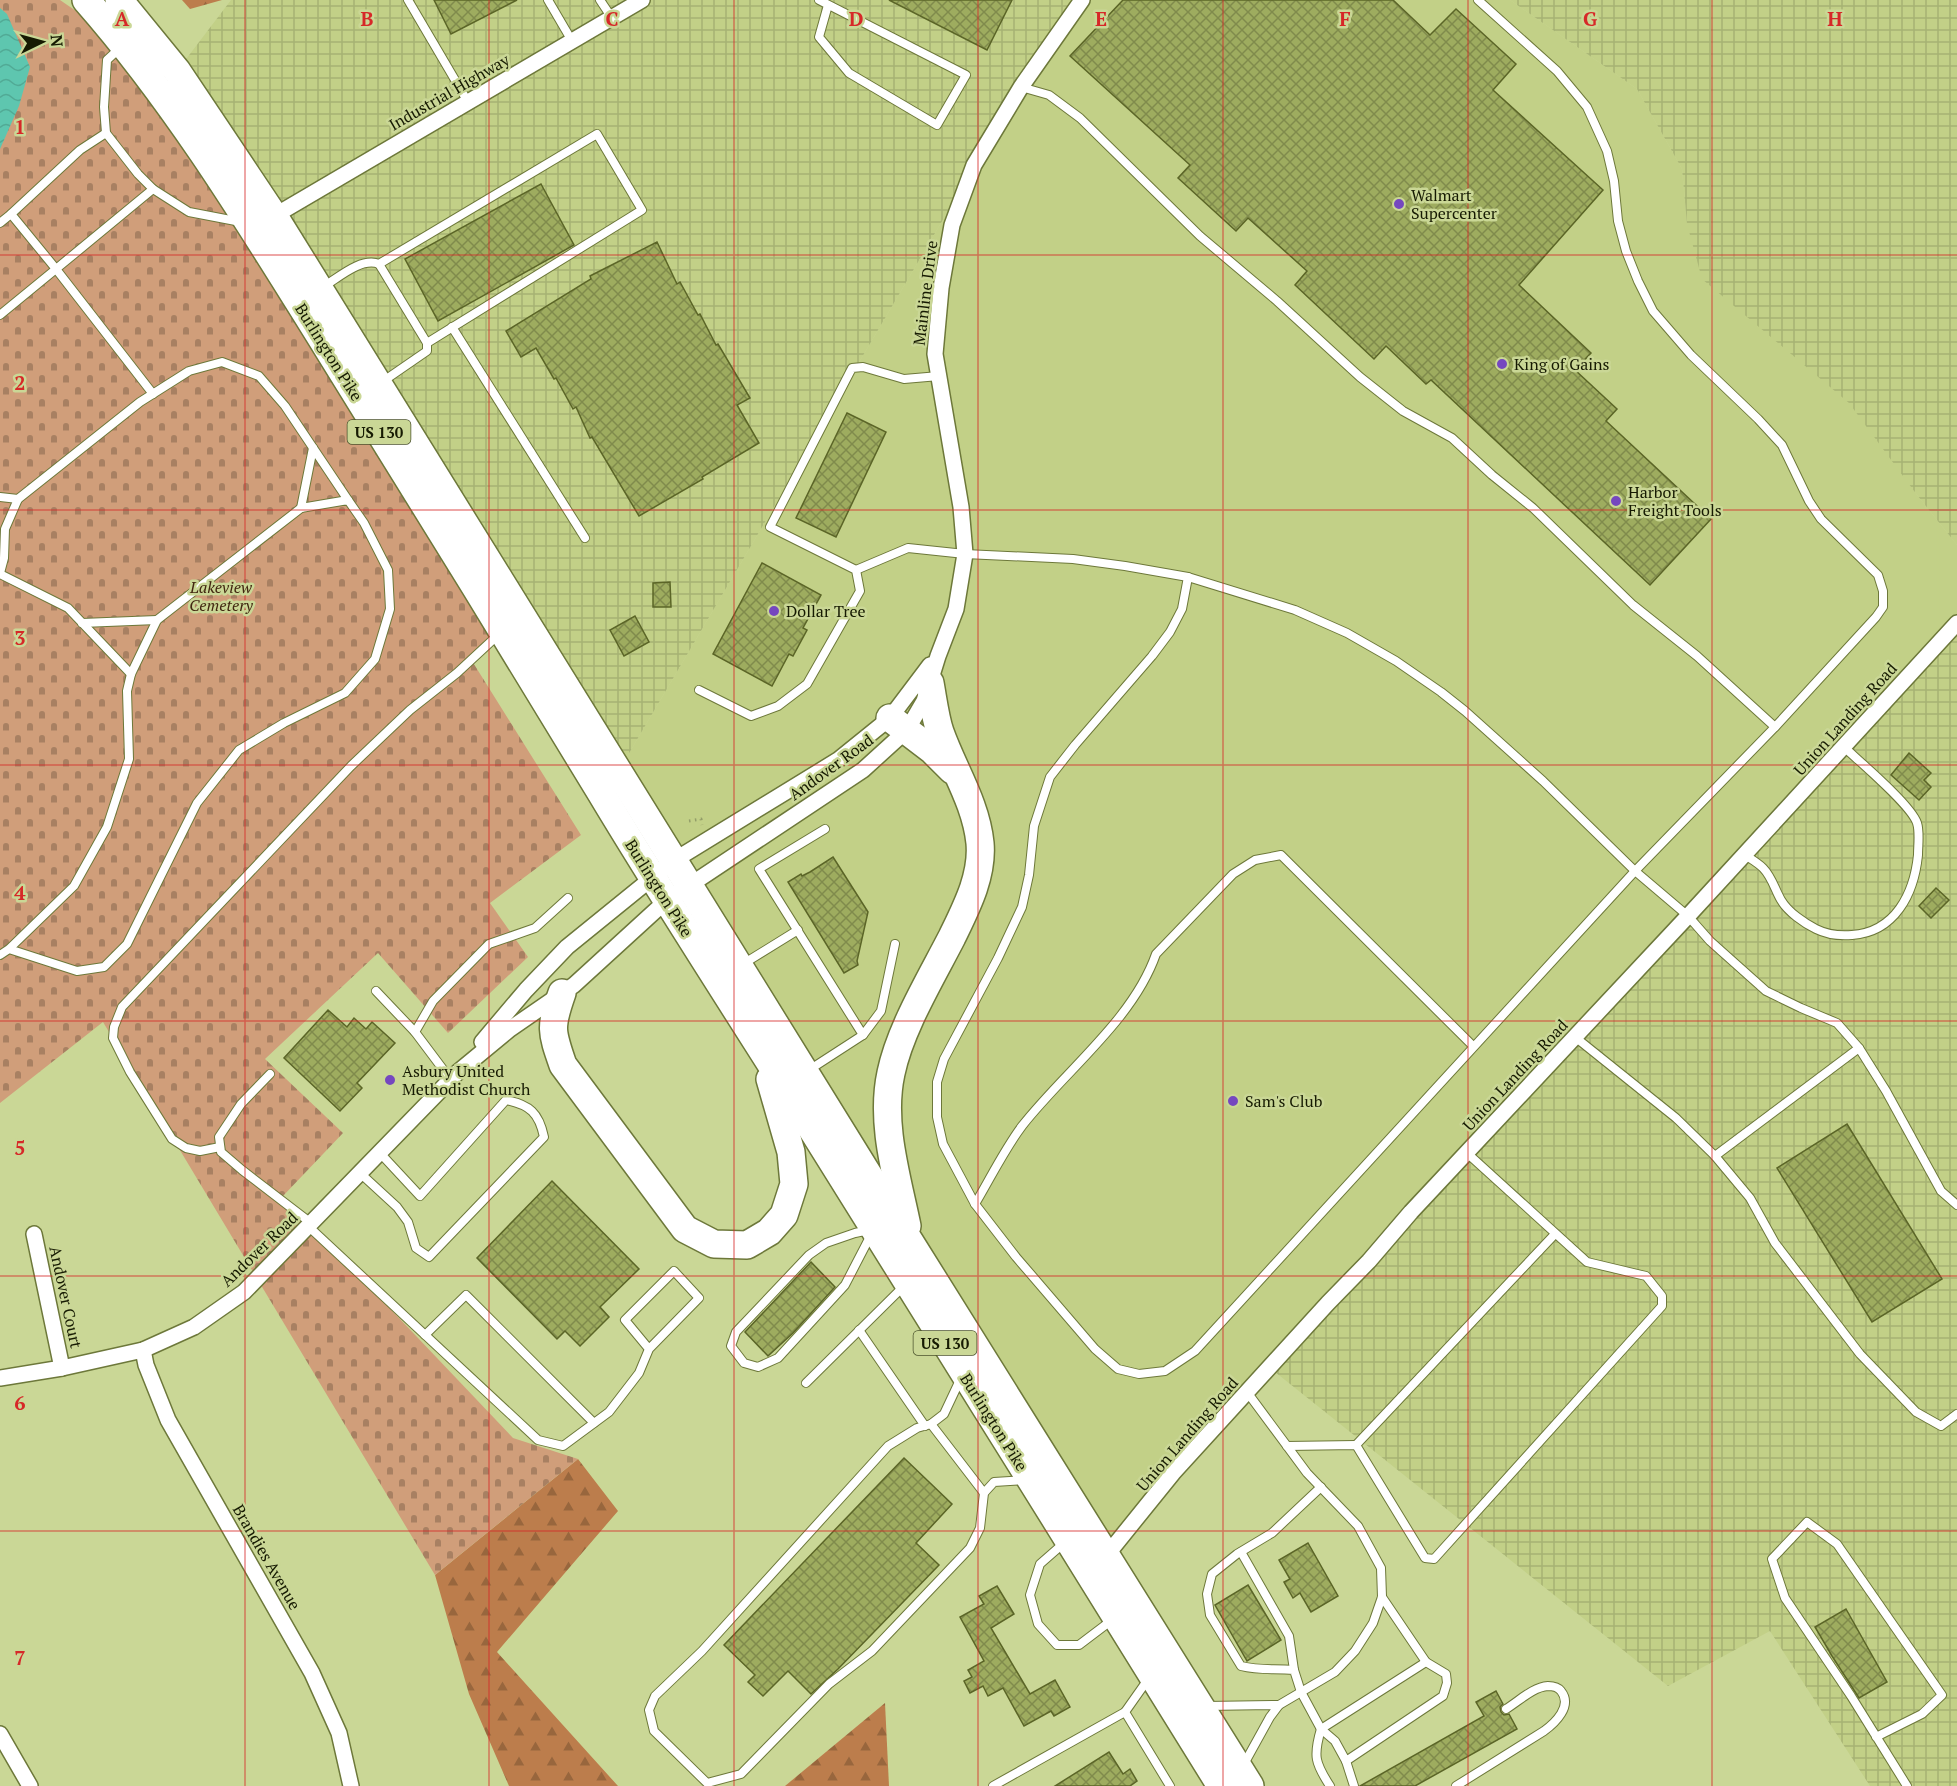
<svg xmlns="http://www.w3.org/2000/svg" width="1957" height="1786" font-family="'PT Serif',serif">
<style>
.built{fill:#c2d087}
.industrial{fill:url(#industrial-grid)}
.forest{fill:url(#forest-firs)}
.cemetery{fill:url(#cemetery-stones)}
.water{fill:url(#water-waves)}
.building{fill:url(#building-cross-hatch);stroke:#5b6527;stroke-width:1.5}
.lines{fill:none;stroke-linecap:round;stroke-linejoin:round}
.lane-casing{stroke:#6d783a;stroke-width:10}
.street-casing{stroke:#6d783a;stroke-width:18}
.highway-casing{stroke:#6d783a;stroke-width:30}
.path{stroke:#939e69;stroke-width:3;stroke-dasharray:1.5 4.5;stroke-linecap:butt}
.lane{stroke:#fff;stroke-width:8}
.street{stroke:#fff;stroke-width:15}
.highway{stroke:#fff;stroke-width:27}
.grid{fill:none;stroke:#d62828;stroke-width:1.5;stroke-opacity:0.55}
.poi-dot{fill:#7547bf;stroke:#cad796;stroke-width:2}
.labels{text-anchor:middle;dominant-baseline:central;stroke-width:5;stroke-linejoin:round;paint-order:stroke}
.shield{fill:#cad796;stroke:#4c532e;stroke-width:1.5}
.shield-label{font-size:15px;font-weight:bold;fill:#161a02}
.street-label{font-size:16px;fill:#161a02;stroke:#cad796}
.poi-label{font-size:16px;fill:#161a02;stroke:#cad796;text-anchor:start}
.park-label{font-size:16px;font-style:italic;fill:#422711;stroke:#cad796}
.grid-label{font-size:20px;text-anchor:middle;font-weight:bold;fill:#d62828;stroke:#cad796;stroke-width:5;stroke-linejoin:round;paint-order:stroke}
</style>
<defs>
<pattern id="industrial-grid" width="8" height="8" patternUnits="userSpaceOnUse" patternTransform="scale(1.5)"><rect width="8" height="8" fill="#c2d087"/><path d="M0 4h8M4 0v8" fill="none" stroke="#a6b273"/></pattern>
<pattern id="forest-firs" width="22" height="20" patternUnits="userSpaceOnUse" patternTransform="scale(1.5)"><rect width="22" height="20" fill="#bc7d4c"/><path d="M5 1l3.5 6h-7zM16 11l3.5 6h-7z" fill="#98663d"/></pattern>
<pattern id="cemetery-stones" width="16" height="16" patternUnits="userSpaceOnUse" patternTransform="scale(1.5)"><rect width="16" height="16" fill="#d09e7a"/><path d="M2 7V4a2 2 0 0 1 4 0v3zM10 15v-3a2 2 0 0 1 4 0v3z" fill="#a88062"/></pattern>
<pattern id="water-waves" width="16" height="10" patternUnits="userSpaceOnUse" patternTransform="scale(1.5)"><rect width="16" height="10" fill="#5ec6af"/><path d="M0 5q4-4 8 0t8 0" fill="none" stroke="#51aa95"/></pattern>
<pattern id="building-cross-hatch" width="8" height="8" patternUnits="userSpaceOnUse" patternTransform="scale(1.5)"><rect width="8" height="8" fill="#9eac5f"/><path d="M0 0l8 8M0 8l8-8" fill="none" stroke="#808b4c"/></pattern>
</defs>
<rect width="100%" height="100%" fill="#cad796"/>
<polygon class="built" points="1082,0 1510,0 1637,89 1682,169 1687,224 1858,410 1917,495 1957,545 1957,624 1106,1556 618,772 1021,87"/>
<g class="industrial">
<polygon points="231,0 1082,0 1021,87 618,772 177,71"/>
<polygon points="1510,0 1957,0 1957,545 1917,495 1849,403 1702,279 1687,224 1682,169 1637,89"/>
<polygon points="1957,623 1957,1786 1870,1786 1770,1631 1668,1686 1270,1368"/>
</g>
<g class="forest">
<polygon points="182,0 222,0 190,9"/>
<polygon points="578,1459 618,1511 497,1652 618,1786 509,1786 469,1694 435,1575"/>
<polygon points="885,1703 889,1786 785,1786"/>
</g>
<polygon class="cemetery" points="0,0 60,0 124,44 503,631 472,661 581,835 490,903 528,957 448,1033 378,953 265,1059 343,1133 283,1196 513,1438 578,1459 435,1575 103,1022 0,1103"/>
<polygon class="water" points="0,8 7,14 30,67 19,106 0,149"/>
<g class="building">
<polygon points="434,0 517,0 451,34"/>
<polygon points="889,0 1012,0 987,50"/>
<polygon points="1123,0 1393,0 1430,35 1456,9 1516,64 1493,90 1603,190 1519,285 1591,353 1575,370 1617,409 1606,421 1711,519 1650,585 1431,380 1426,384 1386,346 1374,359 1295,285 1307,271 1248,218 1236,231 1178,178 1190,165 1070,56"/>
<polygon points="541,184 574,245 438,321 405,259"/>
<polygon points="657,242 677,284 680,282 698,315 700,314 716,345 718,344 750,398 737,405 759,443 702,477 703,479 639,516 592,437 590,438 576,407 573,409 556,378 554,379 536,348 521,357 506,331 591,279 590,276"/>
<polygon points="847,413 886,432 836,537 796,518"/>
<polygon points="762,563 821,595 803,628 807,630 793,656 789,654 772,686 713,654"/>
<polygon points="670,582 671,607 653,607 653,583"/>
<polygon points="635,616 649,642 624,656 610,630"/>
<polygon points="1909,753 1931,773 1924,780 1931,787 1919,800 1891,775"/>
<polygon points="833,857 868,912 857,961 858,965 844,973 788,882 801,874 802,876 810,872"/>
<polygon points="1936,888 1949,900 1931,918 1919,906"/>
<polygon points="328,1010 347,1027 354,1018 366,1029 372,1022 395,1043 357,1083 362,1088 340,1111 284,1058"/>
<polygon points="1847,1124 1942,1279 1872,1322 1777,1168"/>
<polygon points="552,1181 639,1269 600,1307 609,1317 580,1346 565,1331 557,1339 477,1258"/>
<polygon points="811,1262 835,1287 793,1333 768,1356 745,1332"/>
<polygon points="904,1458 952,1504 916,1543 939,1565 838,1669 811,1694 788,1671 763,1696 748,1682 755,1675 724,1645"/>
<polygon points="1308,1543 1338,1596 1311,1612 1300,1593 1293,1598 1284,1582 1290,1579 1279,1560"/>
<polygon points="1248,1585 1281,1640 1247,1661 1215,1605"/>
<polygon points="997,1586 1014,1614 991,1628 1030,1694 1055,1680 1070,1707 1054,1716 1051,1711 1024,1726 1003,1688 988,1696 983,1686 970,1693 964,1681 972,1677 968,1670 984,1661 960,1617 984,1604 979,1596"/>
<polygon points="1846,1609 1887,1682 1859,1698 1832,1656 1815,1627"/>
<polygon points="1496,1691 1503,1704 1500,1707 1501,1712 1504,1715 1509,1714 1517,1729 1415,1786 1360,1786 1484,1716 1476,1702"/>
<polygon points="1109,1752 1123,1774 1130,1769 1137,1781 1130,1786 1055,1786"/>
</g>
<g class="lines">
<g class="lane-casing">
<g id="lane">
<polyline points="408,0 468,102"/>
<polyline points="548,0 572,41"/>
<polyline points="600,0 612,18"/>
<polyline points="819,0 966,75 937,125 849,73 819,37 828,5"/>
<polyline points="121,47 107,60 104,107 106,133 138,174 153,189 189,212 241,222"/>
<polyline points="1021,87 1049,95 1080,118 1200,236 1277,301 1360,377 1403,411 1452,438 1492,475 1533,508 1633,605 1697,656 1775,727"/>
<polyline points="106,133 80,150 11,214 56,269 153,189"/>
<polyline points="0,223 11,214"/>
<polyline points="379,264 427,343 427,351 382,382"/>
<path d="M323,287c15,-9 38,-30 56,-23l218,-130 45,76 -215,133"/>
<polyline points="0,315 56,269 153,394"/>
<polyline points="452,327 585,538"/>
<polyline points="0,497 18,499"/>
<polyline points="301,508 313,448"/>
<polyline points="856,570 908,548 965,554 1073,559 1125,566 1188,577 1295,610 1347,633 1396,661 1441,692 1465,711 1543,781 1635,871 1688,916 1710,941 1766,991 1801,1008 1837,1023 1859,1048 1886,1091 1941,1191 1957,1205"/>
<polyline points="0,573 4,558 5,529 18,499 140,402 189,371 222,362 259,376 285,406 348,500"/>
<polyline points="0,574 68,608 131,674"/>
<polyline points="1188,577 1182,609 1170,632 1152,656 1075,745 1050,777 1034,826 1029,875 1022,907 998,958 944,1059 937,1082 937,1117 943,1144 975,1204 1016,1257 1095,1349 1118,1369 1139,1374 1165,1371 1195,1351 1635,871 1775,727 1876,617 1883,607 1883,591 1878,575 1821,519 1809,501 1782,445 1758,419 1691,355 1653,311 1638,281 1626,251 1618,221 1614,181 1607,151 1587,107 1557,71 1478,0"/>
<polyline points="82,623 157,620"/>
<polyline points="699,690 751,716 778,706 807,684 860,591 856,570 770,527 852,368 863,367 904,379 939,376"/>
<polyline points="825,829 759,869 863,1035 881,1011 895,944"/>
<path d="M1745,855c6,4 13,8 18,13 9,9 12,22 18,32 7,12 23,23 35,29 12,6 24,7 36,6 43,-3 62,-41 66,-80 0,-10 2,-23 -1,-32 -6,-18 -57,-61 -73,-76"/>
<polyline points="0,955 9,949 74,886 107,827 129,759 127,691 131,674 157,620 301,508 348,500 364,523 388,570 390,609 375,659 345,693 284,723 239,750 197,803 127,944 104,967 77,971 9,949"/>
<polyline points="743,964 798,930"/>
<polyline points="376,991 415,1032 451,1080"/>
<polyline points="415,1032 433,1001 489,944 535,928 568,898"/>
<polyline points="1575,1037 1676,1118 1715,1156 1750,1198 1775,1243 1860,1354 1916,1412 1941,1426 1957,1414"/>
<polyline points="809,1070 863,1035"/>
<polyline points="270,1074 241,1104 219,1137 221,1152 242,1170 311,1223"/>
<polyline points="220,1147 200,1151 186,1148 172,1139 130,1072 113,1038 114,1027 122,1007 351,766 410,710 457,673 498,635"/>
<polyline points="1715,1156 1859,1048"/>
<path d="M360,1173l37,34 11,15 8,26 13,9 115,-120c-5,-24 -14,-32 -38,-37l-86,96 -40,-43"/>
<path d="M975,1204c15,-25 29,-54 47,-78 43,-55 111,-106 134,-172l77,-80 22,-14 26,-5 192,191"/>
<polyline points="308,1226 538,1440 563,1446 609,1412 639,1373 649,1349 699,1298 674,1271 625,1320 649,1349"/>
<polygon points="874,1229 845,1285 778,1358 758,1367 744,1363 731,1346 736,1332 809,1255 826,1243 855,1233"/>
<polyline points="859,1330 925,1426"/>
<polyline points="425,1335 466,1295 594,1423"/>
<polyline points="960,1380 944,1414 931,1424 917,1428 888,1446 702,1651 655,1696 649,1710 654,1731 707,1783 741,1774 829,1684 872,1651 970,1548 980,1528 984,1493 994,1482 1025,1480"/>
<polyline points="806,1383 904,1286"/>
<polyline points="1247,1392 1307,1473 1358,1526 1381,1568 1382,1597 1373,1623 1355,1651 1335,1672 1279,1705"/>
<polyline points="931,1424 984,1493"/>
<polyline points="1356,1445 1555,1234"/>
<polyline points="1287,1446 1356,1445 1425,1558 1434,1559 1662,1306 1662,1296 1646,1276 1587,1262 1467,1153"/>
<path d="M1321,1487l-49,46 -35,21 -25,20 -5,20 3,21 31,51c20,5 33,2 53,4l7,22 20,37 14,12 11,20 97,-65 4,-13 -1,-9 -20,-12 -44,-65"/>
<polyline points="1064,1543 1040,1564 1030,1595 1038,1624 1057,1645 1079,1645 1112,1620"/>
<polyline points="1241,1552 1289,1636 1294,1670"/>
<polyline points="1149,1678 1125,1712 1170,1786"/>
<polyline points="1206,1706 1279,1705 1270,1717 1244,1764"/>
<polyline points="1876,1737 1922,1714 1942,1695 1837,1544 1807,1522 1772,1559 1785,1598 1851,1696 1907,1786"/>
<polyline points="1346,1761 1354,1786"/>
<polyline points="993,1786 1125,1712"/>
<path d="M1330,1786c-15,-23 -17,-30 -9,-57l105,-67"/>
<path d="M1456,1786l88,-55c11,-8 29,-25 17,-40 -3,-4 -8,-5 -13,-5 -15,1 -29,15 -42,23"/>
</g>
</g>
<g class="street-casing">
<g id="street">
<polyline points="274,216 642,0"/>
<polyline points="482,1042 526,990 567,947 673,861 838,760 890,718 930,665"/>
<polyline points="34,1234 62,1368"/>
<polyline points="143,1350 146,1365 168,1420 312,1673 339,1733 351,1786"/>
<polyline points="0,1378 62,1368 143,1350 194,1327 244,1292 458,1072 510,1029 574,985 666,901 863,770 907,730 924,701 938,656 956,609 965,554 961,507 935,354 941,288 952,225 974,165 1021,87 1082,0"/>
<polyline points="1106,1556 1173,1473 1328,1303 1369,1261 1411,1212 1688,916 1957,623"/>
<polyline points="0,1734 30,1786"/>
</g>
</g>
<g class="highway-casing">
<g id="highway">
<path d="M86,0c94,107 167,229 242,349 92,148 183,295 273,444 66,110 136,217 204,325 139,222 278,445 416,668"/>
<polyline points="119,0 177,71 274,216 910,1242 1250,1786"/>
<polyline points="890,718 932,750 952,770"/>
<path d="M562,993c-12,34 -11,38 1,72l122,164 29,15 33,1 22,-13 15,-17 10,-31 -3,-32 -21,-73"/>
<path d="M907,1226c-10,-49 -27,-103 -16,-153 9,-44 40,-95 61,-136 14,-29 31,-61 28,-94 -4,-40 -27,-74 -40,-111 -5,-15 -7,-33 -10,-49"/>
</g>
</g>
<polyline class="path" points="689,821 701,819 702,825"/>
<use href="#lane" class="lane"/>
<use href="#street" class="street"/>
<use href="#highway" class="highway"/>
</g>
<path class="grid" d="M245,0v1786M489,0v1786M734,0v1786M978,0v1786M1223,0v1786M1468,0v1786M1712,0v1786M0,255h1957M0,510h1957M0,765h1957M0,1021h1957M0,1276h1957M0,1531h1957"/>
<g class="poi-dot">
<circle cx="1399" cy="204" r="6"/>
<circle cx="1502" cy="364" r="6"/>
<circle cx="1616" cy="501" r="6"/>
<circle cx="774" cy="611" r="6"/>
<circle cx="390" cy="1080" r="6"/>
<circle cx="1233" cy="1101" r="6"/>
</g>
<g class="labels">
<g class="shield">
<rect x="347.5" y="420" width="63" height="24" rx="4.5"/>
<rect x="913.5" y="1331" width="63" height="24" rx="4.5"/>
</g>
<g class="shield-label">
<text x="379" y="432">US 130</text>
<text x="945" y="1343">US 130</text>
</g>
<g class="street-label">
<text transform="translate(449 92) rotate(-30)">Industrial Highway</text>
<text transform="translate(925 293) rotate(-83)">Mainline Drive</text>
<text transform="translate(329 352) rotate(58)">Burlington Pike</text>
<text transform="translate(1845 719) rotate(-48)">Union Landing Road</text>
<text transform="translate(831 767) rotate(-36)">Andover Road</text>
<text transform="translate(659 888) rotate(58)">Burlington Pike</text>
<text transform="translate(1515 1075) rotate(-47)">Union Landing Road</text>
<text transform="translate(259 1249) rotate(-44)">Andover Road</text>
<text transform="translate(66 1297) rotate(78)">Andover Court</text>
<text transform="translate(994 1422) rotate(58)">Burlington Pike</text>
<text transform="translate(1187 1434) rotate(-49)">Union Landing Road</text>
<text transform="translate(267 1557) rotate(60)">Brandies Avenue</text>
</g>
<g class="poi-label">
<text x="1411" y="195">Walmart<tspan x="1411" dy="18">Supercenter</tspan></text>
<text x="1514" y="364">King of Gains</text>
<text x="1628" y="492">Harbor<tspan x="1628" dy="18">Freight Tools</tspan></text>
<text x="786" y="611">Dollar Tree</text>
<text x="402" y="1071">Asbury United<tspan x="402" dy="18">Methodist Church</tspan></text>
<text x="1245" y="1101">Sam's Club</text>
</g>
<g class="park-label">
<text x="221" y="587">Lakeview<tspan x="221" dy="18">Cemetery</tspan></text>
</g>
</g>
<g class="grid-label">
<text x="122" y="26">A</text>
<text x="367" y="26">B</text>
<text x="612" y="26">C</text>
<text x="856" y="26">D</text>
<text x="1101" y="26">E</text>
<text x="1345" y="26">F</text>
<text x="1590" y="26">G</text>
<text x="1835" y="26">H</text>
<text x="20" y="134">1</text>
<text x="20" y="390">2</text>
<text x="20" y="645">3</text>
<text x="20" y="900">4</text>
<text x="20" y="1155">5</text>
<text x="20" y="1410">6</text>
<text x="20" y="1665">7</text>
</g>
<g transform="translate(42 42) rotate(85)" stroke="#cad796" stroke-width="4.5" paint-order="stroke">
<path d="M0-4.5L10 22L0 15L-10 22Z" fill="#161a02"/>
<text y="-9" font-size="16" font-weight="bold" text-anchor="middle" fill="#161a02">N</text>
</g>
</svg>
